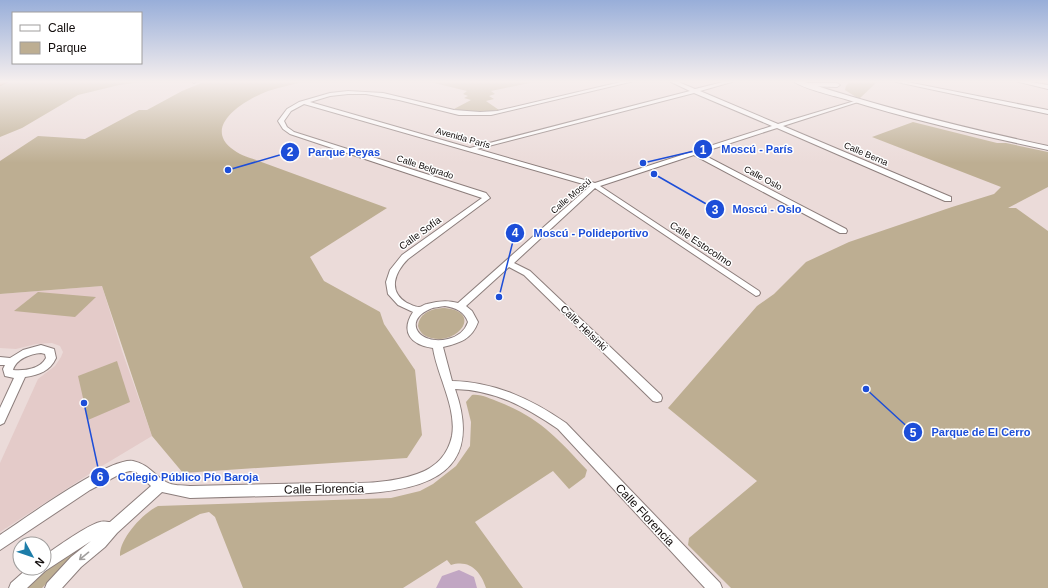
<svg xmlns="http://www.w3.org/2000/svg" width="1048" height="588" font-family="Arial,sans-serif">
<style>
.built{fill:#e4cbc9}
.green{fill:#bdae92}
.water{fill:#c1a6c3}
.lines{fill:none;stroke-linecap:round;stroke-linejoin:round}
.minor-casing{stroke:#8c7e7c;stroke-width:2}
.tertiary-casing{stroke:#8c7e7c;stroke-width:2}
.motorway-casing{stroke:#996849;stroke-width:2}
.minor{fill:#fff;fill-rule:evenodd}
.tertiary{fill:#fff;fill-rule:evenodd}
.motorway{fill:#e29a6a;fill-rule:evenodd}
.oneway{stroke:#a09e9d}
.labels{text-anchor:middle;dominant-baseline:central;stroke-width:3;stroke-linejoin:round;paint-order:stroke}
.far-street-label{font-size:9px;fill:#110c0b;stroke:#fff}
.street-label{font-size:10px;fill:#110c0b;stroke:#fff}
.near-street-label{font-size:12px;fill:#110c0b;stroke:#fff}
.leader{fill:none;stroke:#1d4ed8;stroke-width:1.5}
.callout-dot{fill:#1d4ed8;stroke:#fff;stroke-width:1.5}
.mark-label{font-size:12px;text-anchor:middle;font-weight:bold;fill:#fff}
.callout-label{font-size:11px;text-anchor:middle;font-weight:bold;fill:#1d4ed8;stroke:#fff;stroke-width:3;stroke-linejoin:round;paint-order:stroke}
</style>
<rect width="100%" height="100%" fill="#ebdbd9"/>
<polygon class="built" points="102,286 122,351 152,436 97,469 0,532 0,463 38,379 55,366 61,357 63,352 60,346 52,343 36,344 16,349 0,348 0,294"/>
<g class="green">
<polygon points="15,81 148,81 119,85 78,95 22,128 0,137 0,85"/>
<path d="M206,81h101c-13,3 -27,6 -39,10 -19,7 -66,33 -37,57 7,6 16,9 25,12l131,48 -77,49 14,24 56,31 4,12 31,46 7,65 -15,23 -224,15 -31,-37 -50,-150 -102,8v-133l38,-25 47,3 54,-29h8l35,-19z"/>
<polygon points="426,81 539,81 491,91 495,94 489,96 494,99 486,101 499,110 477,113 454,109 471,100 464,98 468,96 463,94 467,91"/>
<polygon points="850,81 878,81 859,99 845,90 846,86"/>
<polygon points="913,122 997,143 1006,143 1048,152 1048,187 1008,208 1016,208 1048,231 1048,588 731,588 688,545 689,538 757,481 668,408 757,306 774,294 806,262 849,242 952,207 994,194 1001,187 872,137"/>
<polygon points="38,292 96,297 75,317 14,311"/>
<path d="M445,308c38,4 13,37 -14,30 -7,-2 -11,-5 -13,-12 1,-14 16,-18 27,-18z"/>
<polygon points="117,361 130,402 88,420 78,376"/>
<path d="M472,395c10,-1 18,4 27,7 41,16 59,37 88,68l-2,7 -16,12 -16,-18 -78,51 48,66h-37c-5,-16 -16,-29 -35,-23l-4,-5 -44,28h-160l-28,-71 -6,-5 -9,2 -80,42c-1,-17 23,-43 38,-50l233,-8 29,-7 13,-7 23,-18 14,-20 1,-24 -5,-20z"/>
<polygon points="87,541 89,545 66,564 42,588 23,588 38,574"/>
</g>
<polygon class="water" points="459,570 474,577 477,588 436,588 442,576"/>
<g class="lines">
<g class="minor-casing">
<g id="minor">
<polygon points="192,81 197,81 194,83"/>
<path d="M625,81h9l-143,34h-32l-60,-15 -33,-6h-18l-18,2 -20,6 160,46 220,-57 -21,-10h7l19,8 32,-8h8l-35,10 78,33 80,-24v2l-75,24 168,71v4h-6l-168,-73 -77,25 146,76 1,2 -1,2h-6l-146,-78 -94,31 159,105 1,2 -1,2 -3,1 -161,-108 -81,75 16,8 131,124 1,3 -1,3 -4,1 -4,-1 -129,-126 -15,-8 -43,39 6,5 6,11c-6,17 -18,21 -35,25l9,34c43,1 79,18 114,42l154,160 2,5h-17l-147,-159c-32,-22 -63,-39 -103,-40 39,110 -74,104 -146,106 -40,1 -79,2 -119,3l-28,-6 -45,41 -12,14 -24,20 -19,21h-17l2,-5 24,-26 20,-16 -46,30 -18,17h-18l2,-5 17,-15h16v-12c13,-9 43,-31 56,-34 3,-1 7,0 10,0l41,-36 -15,-14 -6,-1 -8,2 -32,17 -90,60v-15c23,-15 109,-78 133,-74 15,3 21,14 33,21 7,4 16,3 24,4 43,-1 87,-2 130,-3 32,0 66,2 97,-9 18,-6 31,-19 35,-38 5,-28 -15,-61 -19,-88 -22,-3 -33,-16 -20,-36l-15,-7 -10,-11 -2,-12 4,-12 12,-15 80,-57 -192,-64 -7,-5 -5,-8 9,-12 12,-7 31,-9 18,-2 35,2 71,17 26,2 17,-1zM694,93l78,33 -177,57 -118,-34zM304,104l286,82 -132,117c-11,-3 -20,-2 -31,1 -3,0 -5,3 -8,3 -4,0 -9,-3 -12,-4 -20,-12 -12,-31 1,-44l82,-61 -4,-5 -192,-61 -7,-5 -3,-6 7,-10zM445,306c11,2 19,5 23,16 -3,9 -11,15 -20,17 -29,7 -46,-18 -18,-30 4,-2 10,-2 15,-3z"/>
<polygon points="892,81 902,81 1048,110 1048,114"/>
<polygon points="1015,81 1025,81 1048,85 1048,89"/>
<polygon points="809,83 837,83 840,85 837,87 807,86 806,85"/>
<path d="M41,345l13,4 2,9c-6,13 -17,17 -31,19l-21,46 -4,2v-17l14,-30 -9,-2 -2,-7 2,-4h-5v-8l10,1 13,-8zM41,353l4,1 1,4c-6,11 -21,13 -33,12 3,-11 17,-16 28,-17z"/>
</g>
</g>
<g class="tertiary-casing">
<path id="tertiary" d="M793,81h9c81,27 163,47 246,65v4c-68,-15 -137,-30 -203,-51 -14,-4 -41,-10 -52,-18z"/>
</g>
<g class="motorway-casing">
<polygon id="motorway" points="0,81 9,81 0,85"/>
</g>
<use href="#minor" class="minor"/>
<use href="#tertiary" class="tertiary"/>
<use href="#motorway" class="motorway"/>
</g>
<defs><path id="oneway-shaft" d="M-6 0H5M1.5-3L5.5 0L1.5 3" fill="none" stroke-width="1.6" stroke-linecap="round" stroke-linejoin="round"/></defs>
<use class="oneway" href="#oneway-shaft" transform="translate(84 556) rotate(141)"/>
<linearGradient id="sky" x2="0" y2="1"><stop stop-color="#98aed9"/><stop offset="0.5" stop-color="#f6efee"/><stop offset="1" stop-color="#f6efee" stop-opacity="0"/></linearGradient>
<rect width="1048" height="163" fill="url(#sky)"/>
<g class="labels">
<g class="far-street-label">
<text transform="translate(463 138) rotate(16)">Avenida París</text>
<text transform="translate(866 154) rotate(23)">Calle Berna</text>
<text transform="translate(425 167) rotate(18)">Calle Belgrado</text>
<text transform="translate(763 178) rotate(28)">Calle Oslo</text>
<text transform="translate(571 196) rotate(-40)">Calle Moscú</text>
</g>
<g class="street-label">
<text transform="translate(420 233) rotate(-36)">Calle Sofía</text>
<text transform="translate(701 244) rotate(34)">Calle Estocolmo</text>
<text transform="translate(584 328) rotate(44)">Calle Helsinki</text>
</g>
<g class="near-street-label">
<text transform="translate(324 489) rotate(-1)">Calle Florencia</text>
<text transform="translate(645 515) rotate(47)">Calle Florencia</text>
</g>
</g>
<path class="leader" d="M643 163L703 149M228 170L290 152M654 174L715 209M499 297L515 233M866 389L913 432M84 403L100 477"/>
<g class="callout-dot">
<circle cx="643" cy="163" r="4"/>
<circle cx="228" cy="170" r="4"/>
<circle cx="654" cy="174" r="4"/>
<circle cx="499" cy="297" r="4"/>
<circle cx="866" cy="389" r="4"/>
<circle cx="84" cy="403" r="4"/>
<circle cx="703" cy="149" r="10"/>
<circle cx="290" cy="152" r="10"/>
<circle cx="715" cy="209" r="10"/>
<circle cx="515" cy="233" r="10"/>
<circle cx="913" cy="432" r="10"/>
<circle cx="100" cy="477" r="10"/>
</g>
<g class="mark-label">
<text x="703" y="154">1</text>
<text x="290" y="156">2</text>
<text x="715" y="214">3</text>
<text x="515" y="237">4</text>
<text x="913" y="437">5</text>
<text x="100" y="481">6</text>
</g>
<g class="callout-label">
<text x="757" y="153">Moscú - París</text>
<text x="344" y="156">Parque Peyas</text>
<text x="767" y="213">Moscú - Oslo</text>
<text x="591" y="237">Moscú - Polideportivo</text>
<text x="981" y="436">Parque de El Cerro</text>
<text x="188" y="481">Colegio Público Pío Baroja</text>
</g>
<rect x="12" y="12" width="130" height="52" fill="#ffffff" stroke="#a09e9d"/>
<rect x="20" y="25" width="20" height="6" fill="#ffffff" stroke="#a09e9d"/>
<text x="48" y="32" font-size="12" fill="#110c0b">Calle</text>
<rect x="20" y="42" width="20" height="12" fill="#bdae92" stroke="#a09e9d"/>
<text x="48" y="52" font-size="12" fill="#110c0b">Parque</text>
<g transform="translate(32 556) rotate(130)"><circle r="19" fill="#ffffff" stroke="#a09e9d"/>
<path d="M0-3L7 15L0 10L-7 15Z" fill="#1d7da9"/>
<text y="-6" font-size="11" font-weight="bold" text-anchor="middle" fill="#110c0b">N</text>
</g>
</svg>
